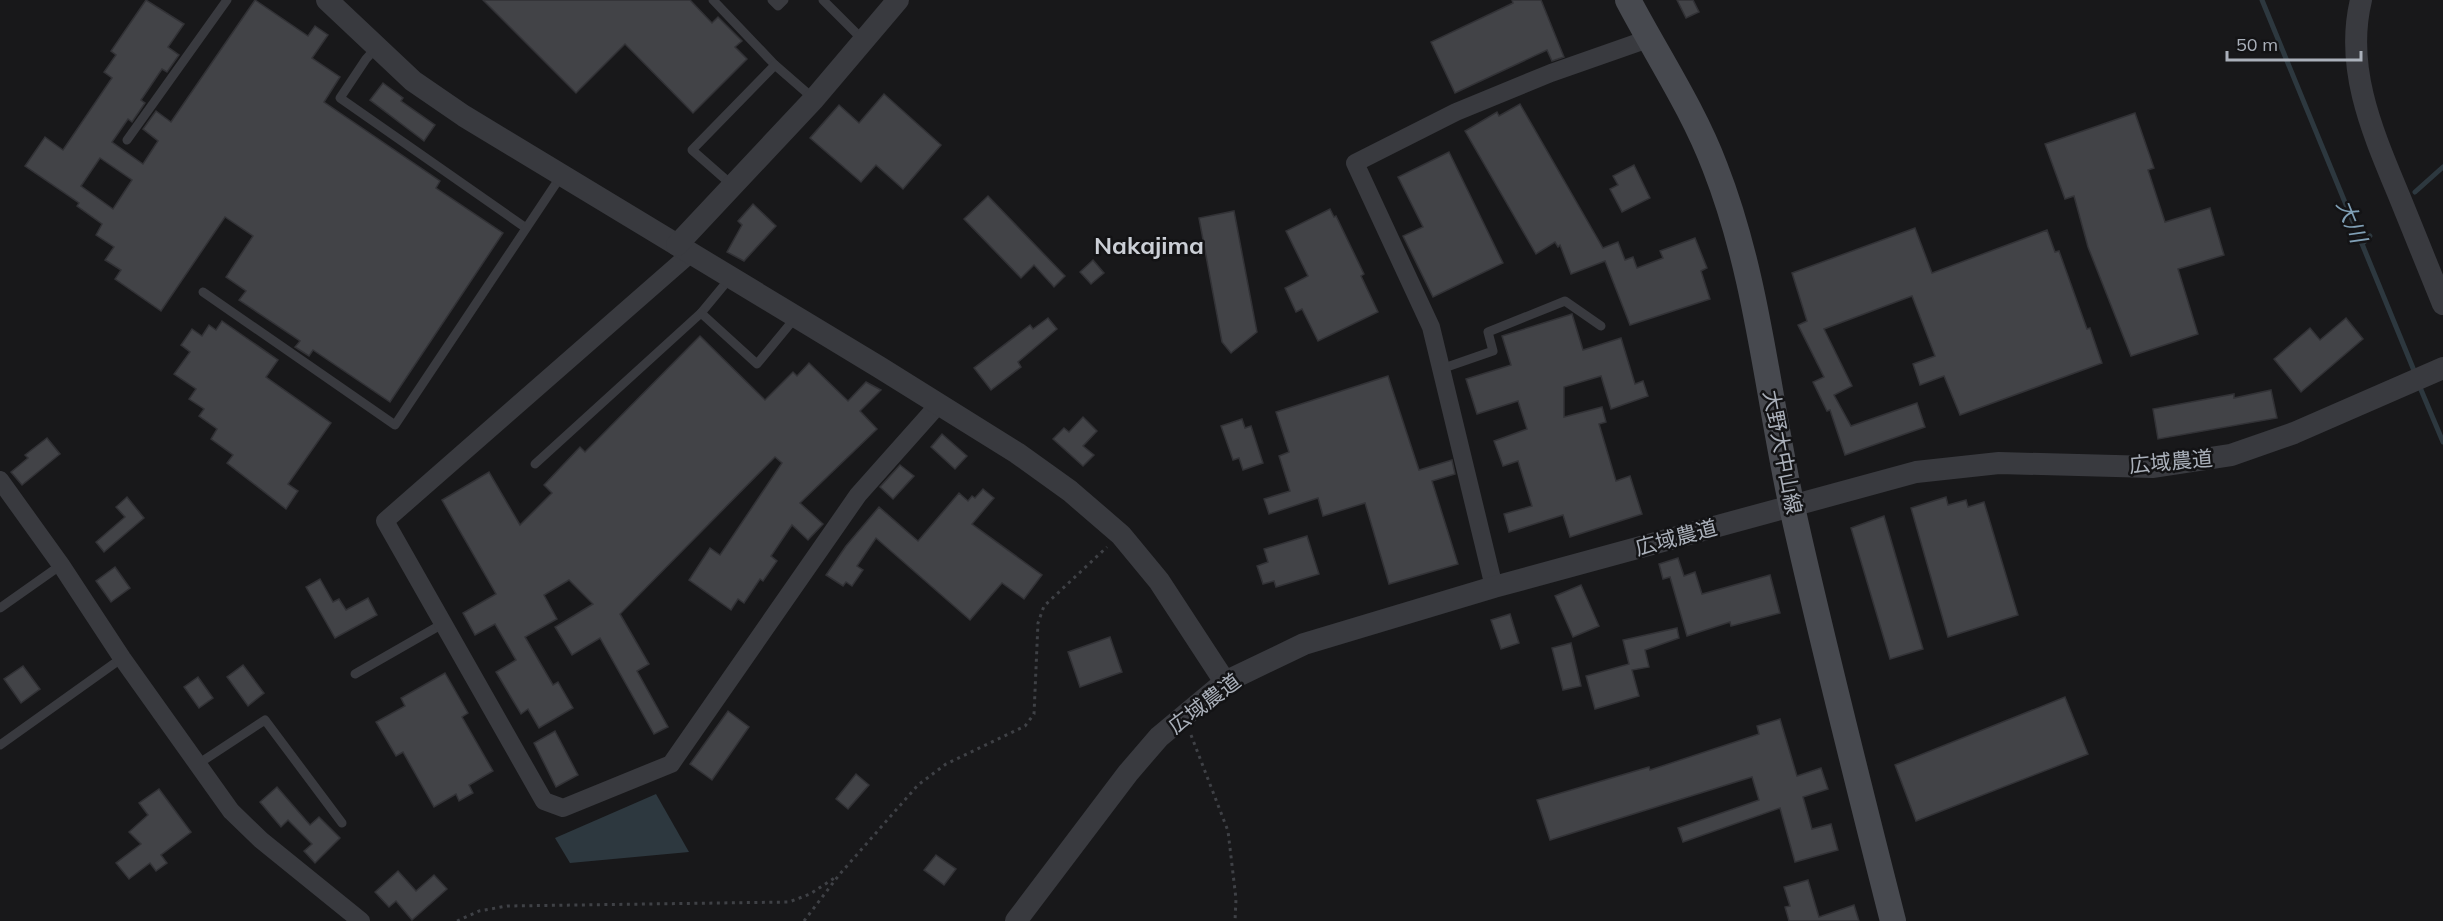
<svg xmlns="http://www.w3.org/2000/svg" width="2443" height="921" font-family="Mulish,'Noto Sans JP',sans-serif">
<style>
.water{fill:#2d383f}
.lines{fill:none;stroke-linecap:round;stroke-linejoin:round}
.stream{stroke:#2d383f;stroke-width:5}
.building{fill:#424347;stroke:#323236;stroke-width:1.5;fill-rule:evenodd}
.path{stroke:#3f4146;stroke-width:3;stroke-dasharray:3 4.5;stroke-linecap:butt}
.service{stroke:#393a3f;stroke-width:9}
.minor{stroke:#393a3f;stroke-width:18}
.tertiary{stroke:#393a3f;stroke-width:22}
.secondary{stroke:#47494f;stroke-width:26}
.labels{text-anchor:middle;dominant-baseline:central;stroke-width:5;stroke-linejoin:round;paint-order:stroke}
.street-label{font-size:21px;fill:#aab0ba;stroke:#131315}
.water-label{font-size:22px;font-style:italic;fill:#80a0b6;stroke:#131315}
.quarter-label{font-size:24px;font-weight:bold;fill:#cbcfd6;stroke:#131315}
</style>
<rect width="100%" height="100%" fill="#18181a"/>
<polygon class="water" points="656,794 689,852 570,863 555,838"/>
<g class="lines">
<g class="stream">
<polyline points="2262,0 2415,373"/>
<polyline points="2415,192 2443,167"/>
<polyline points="2362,244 2370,236"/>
<polyline points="2419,385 2443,442"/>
</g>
</g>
<g class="building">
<path d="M146,0l38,24 -16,23 11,8 -12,17 -5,-3 -21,31 4,3 -13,19 -4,-3 -16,23 31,22 15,-23 -15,-12 13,-18 15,11 84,-122 53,36 7,-10 13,9 -16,23 28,19 -16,25 116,79 -4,7 67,45 -113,169 -77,-52 -4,6 -14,-9 5,-6 -61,-41 7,-9 -20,-14 27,-41 -28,-19 -64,94 -46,-32 6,-9 -16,-10 9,-13 -18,-12 6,-11 -25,-18 2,-3 -54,-37 20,-29 18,13 49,-72 -8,-6 12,-17 -5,-4zM100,158l32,22 -19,29 -32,-23z"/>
<polygon points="483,0 690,0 712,23 718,17 742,41 735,47 747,59 693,113 625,44 576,93"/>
<polygon points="1512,0 1541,0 1564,57 1552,61 1547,50 1455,93 1431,42 1513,3"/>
<polygon points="1677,0 1693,0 1699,12 1686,18"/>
<polygon points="383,83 403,98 401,101 435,125 424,141 370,100"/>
<polygon points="884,94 941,145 903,189 876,165 861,182 810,138 839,105 859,123"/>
<polygon points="1520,104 1603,248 1618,242 1625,260 1633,257 1637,268 1663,258 1660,251 1695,238 1707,268 1701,271 1710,299 1630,325 1605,261 1571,274 1560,245 1558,247 1555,242 1536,254 1465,131 1497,112 1499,116"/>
<polygon points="2135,113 2154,168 2148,170 2165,222 2210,208 2224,255 2178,269 2198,334 2131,356 2088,247 2074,196 2065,199 2045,144"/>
<polygon points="1449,152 1503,263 1433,297 1403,236 1423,227 1398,177"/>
<polygon points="1634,165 1650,198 1622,212 1610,189 1618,185 1613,176"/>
<polygon points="988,196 1065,276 1054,287 1034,265 1021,278 964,219"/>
<polygon points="753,204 776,226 744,261 727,252 742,225 738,221"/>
<polygon points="1330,209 1334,217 1336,216 1364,274 1361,276 1378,312 1318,341 1302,309 1296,312 1285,288 1308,276 1286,231"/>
<polygon points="1234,211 1257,332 1231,353 1222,342 1199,218"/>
<polygon points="1915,228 1932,273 2047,230 2055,252 2059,251 2087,329 2090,328 2102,363 1960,415 1944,376 1920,385 1913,364 1935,356 1912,296 1824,329 1852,386 1834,395 1851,426 1917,403 1925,427 1845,455 1830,410 1827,411 1813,382 1824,377 1798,325 1807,321 1792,273"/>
<polygon points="1093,260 1104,273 1091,284 1080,272"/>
<polygon points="1572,314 1583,350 1621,338 1635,384 1643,381 1648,396 1611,409 1601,376 1564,387 1564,417 1602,407 1606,422 1599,424 1616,481 1630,476 1642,514 1570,537 1563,515 1509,532 1504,514 1532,506 1518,461 1503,466 1494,441 1527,429 1518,401 1477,414 1466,379 1511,365 1502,336"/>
<polygon points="1048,318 1057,329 1018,362 1021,367 991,390 974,368 1030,325 1033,329"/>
<polygon points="2346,318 2363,339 2301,392 2274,359 2310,328 2320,340"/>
<polygon points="222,321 278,360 266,377 331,423 288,484 298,491 286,509 227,463 233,455 211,439 217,429 199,416 204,409 189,399 196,389 174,374 190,352 181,345 192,329 202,336 209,325 216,330"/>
<polygon points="700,336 765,400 793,372 797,376 809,363 848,401 866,382 881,390 860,411 877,429 800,503 823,524 808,540 792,525 771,556 777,561 763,581 760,579 744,603 738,599 731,610 689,580 710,548 720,555 782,463 775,457 620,614 649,664 637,671 668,727 654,734 600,638 572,655 555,627 593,604 569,580 544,595 557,619 525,637 553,685 558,682 573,708 539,728 528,709 521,714 496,672 516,660 495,624 475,635 463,613 496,594 442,500 489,472 520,525 552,493 544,485 580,447 585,452"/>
<polygon points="1388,376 1419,470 1452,460 1455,474 1432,481 1458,564 1389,584 1365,503 1323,516 1318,498 1269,514 1264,499 1290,491 1279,456 1289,452 1276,412"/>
<polygon points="2271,390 2277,418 2158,439 2153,409 2234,394 2234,398"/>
<polygon points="1083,417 1097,431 1083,446 1094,455 1083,466 1053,439 1064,428 1069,432"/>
<polygon points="1242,419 1245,428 1251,426 1263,463 1243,470 1239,458 1233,460 1221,426"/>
<polygon points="942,434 967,456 955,469 931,447"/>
<polygon points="47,438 60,454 22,485 11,472 28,458 25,455"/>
<polygon points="900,465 914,476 893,499 880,487"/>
<polygon points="983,489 994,498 972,524 1042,575 1024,599 1002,583 970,620 876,538 857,566 863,570 852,586 846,582 843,586 826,575 846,546 879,507 918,541 959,493 968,501 972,496 975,498"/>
<polygon points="127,497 144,518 104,552 96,542 125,517 116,507"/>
<polygon points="1946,497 1948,505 1966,500 1968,507 1984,502 2018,615 1948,637 1911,508"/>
<polygon points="1884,516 1923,649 1890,659 1851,528"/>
<polygon points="1307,536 1319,574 1276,587 1274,581 1263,584 1257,566 1268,562 1264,549"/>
<polygon points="1678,558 1684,576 1695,572 1702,594 1770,575 1780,613 1731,626 1730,622 1687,636 1670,577 1663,579 1659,564"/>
<polygon points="115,567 130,588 111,602 96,581"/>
<polygon points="320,579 333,602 339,599 346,610 368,598 377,615 335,638 306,587"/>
<polygon points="1581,585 1599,626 1573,637 1555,596"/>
<polygon points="1510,614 1519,643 1501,649 1491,620"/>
<polygon points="1677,628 1679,638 1645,650 1649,667 1632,670 1639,696 1595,709 1586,676 1629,664 1623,640"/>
<polygon points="1110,637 1122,672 1080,687 1068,652"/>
<polygon points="1571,643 1581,686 1563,690 1552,648"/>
<polygon points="243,665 264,693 248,706 227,677"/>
<polygon points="23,666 40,689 21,703 4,679"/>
<polygon points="445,673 468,713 462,717 493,771 469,785 473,793 459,801 456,794 434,807 403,752 396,756 376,722 405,706 401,698"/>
<polygon points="198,677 213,698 199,708 184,687"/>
<polygon points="2065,697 2088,754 1916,821 1895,765"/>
<polygon points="728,711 749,727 712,780 690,764"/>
<polygon points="1780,719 1797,776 1821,768 1828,789 1803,797 1812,829 1831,824 1838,850 1795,862 1780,808 1683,842 1678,828 1759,800 1752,777 1550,840 1537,800 1649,767 1650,770 1759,734 1757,726"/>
<polygon points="555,731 578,775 556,787 534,743"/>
<polygon points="856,774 869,785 848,809 836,799"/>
<polygon points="277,787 310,825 319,817 340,838 315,863 304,851 312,844 288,820 281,827 260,802"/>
<polygon points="159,789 191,832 161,855 167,863 156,871 150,863 129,879 116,863 141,844 129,832 148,815 139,803"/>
<polygon points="936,855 956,869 944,885 924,870"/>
<polygon points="398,871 416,891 434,875 447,889 412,920 396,901 389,907 375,892"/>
<polygon points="1808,880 1819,917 1854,905 1859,921 1789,921 1785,907 1790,906 1784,887"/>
</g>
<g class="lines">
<g class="path">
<polyline points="1191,735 1228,831 1236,899 1235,921"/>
<polyline points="457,921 479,911 507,906 789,902 810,894 836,877"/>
<polyline points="804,921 839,875 918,785 946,764 1025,726 1034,714 1038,623 1044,606 1107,547"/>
</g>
<g class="service">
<polyline points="713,0 775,65"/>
<polyline points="772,0 778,6 784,0"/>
<polyline points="823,0 863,40"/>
<polyline points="376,48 366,59 340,98 526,228"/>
<polyline points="127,140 227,0"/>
<polyline points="733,186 692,150 775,65 814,99"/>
<polyline points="203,292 395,425 561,176"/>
<polyline points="701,313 730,278"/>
<polyline points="1441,369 1493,351 1488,332 1565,301 1601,326"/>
<polyline points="535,464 701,313 757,364 795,318"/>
<polyline points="0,608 61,565"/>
<polyline points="355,674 444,623"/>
<polyline points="0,745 122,658"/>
<polyline points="198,764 265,720 342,823"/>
</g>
<g class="minor">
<polyline points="690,254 385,521 544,801 563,808 671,764 858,495 939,404"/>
<polyline points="0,480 61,565 122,658 231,811 261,840 361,921"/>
<polyline points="1494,587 1431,327 1355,163 1456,112 1551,73 1648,39"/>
</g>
<g class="tertiary">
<polyline points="327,0 413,81 464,116 879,367 1017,453 1070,491 1121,535 1159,581 1225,682"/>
<path d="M2361,0c-17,70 13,135 39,198 14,35 29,71 43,106"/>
<polyline points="677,245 814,99 898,0"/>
<polyline points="1016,921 1128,773 1159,737 1225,682 1304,644 1494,587 1916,472 1999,463 2152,467 2231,455 2294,433 2443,368"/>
</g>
<path class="secondary" d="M1628,0c29,55 65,109 87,167 43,110 52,226 77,340 31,139 66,276 101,414"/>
</g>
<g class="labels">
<g class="street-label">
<text transform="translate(1783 452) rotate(79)">大野大中山線</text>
<text transform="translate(2171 461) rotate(-5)">広域農道</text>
<text transform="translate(1676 537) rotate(-15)">広域農道</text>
<text transform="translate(1204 703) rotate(-37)">広域農道</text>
</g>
<g class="water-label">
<text transform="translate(2352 221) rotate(68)">大川</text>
</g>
<g class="quarter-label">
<text x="1149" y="245">Nakajima</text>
</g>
</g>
<path d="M2227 51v9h134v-9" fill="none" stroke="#aab0ba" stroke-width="3"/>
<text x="2236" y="51" font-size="18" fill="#aab0ba" stroke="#131315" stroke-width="4.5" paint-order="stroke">50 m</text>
</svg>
